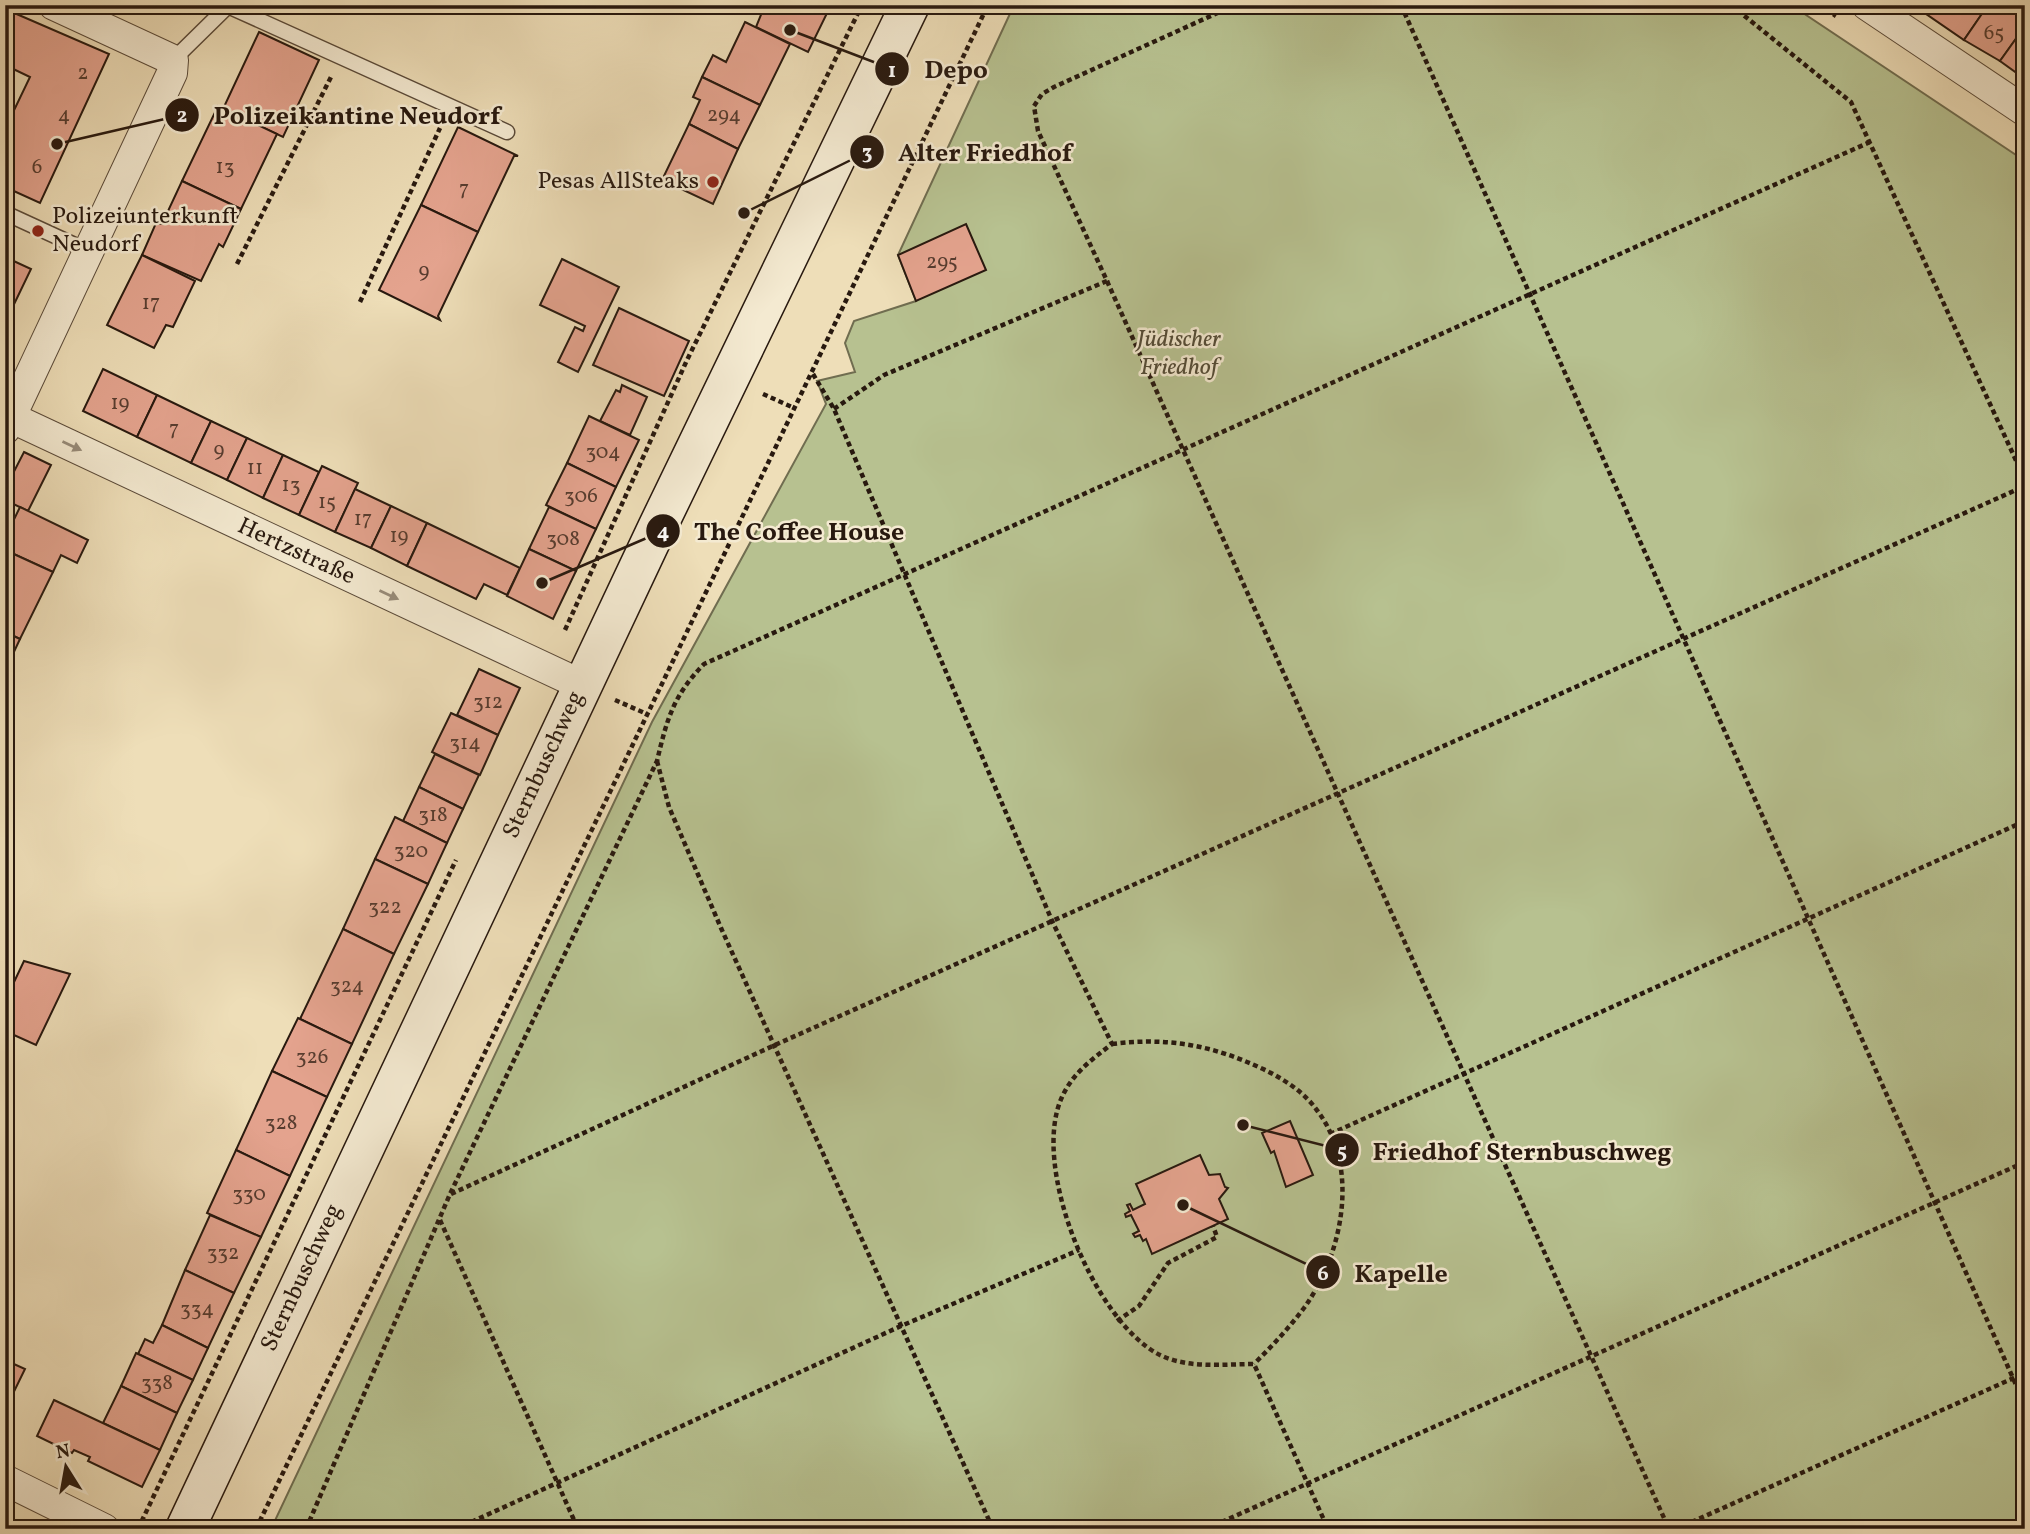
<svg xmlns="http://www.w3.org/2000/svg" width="2030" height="1534" font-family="Vollkorn,serif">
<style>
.green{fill:#b7c190;stroke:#706d50;stroke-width:2}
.building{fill:#e4a38e;stroke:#28190f;stroke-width:2}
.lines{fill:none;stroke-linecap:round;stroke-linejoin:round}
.lane-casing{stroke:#5a4a39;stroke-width:17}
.street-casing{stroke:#5a4a39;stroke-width:32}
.secondary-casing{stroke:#28190f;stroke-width:41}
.path{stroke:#28190f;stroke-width:4.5;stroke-dasharray:5 3.5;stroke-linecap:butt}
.lane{stroke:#f4ead1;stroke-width:14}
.street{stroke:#f4ead1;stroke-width:30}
.secondary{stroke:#f4ead1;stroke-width:38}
.oneway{fill:#988c7a}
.poi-dot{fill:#8f2418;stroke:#f4ead1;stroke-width:2.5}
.labels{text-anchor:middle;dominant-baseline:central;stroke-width:5;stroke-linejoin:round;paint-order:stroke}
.number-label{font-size:21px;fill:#573c2f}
.poi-label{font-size:24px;fill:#28190f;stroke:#f4ead1;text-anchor:end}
.park-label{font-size:24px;font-style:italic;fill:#534b36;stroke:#f4ead1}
.street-label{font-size:24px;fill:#28190f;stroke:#f4ead1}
.leader{fill:none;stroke:#28190f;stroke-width:2.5}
.callout-dot{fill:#28190f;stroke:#f4ead1;stroke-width:2.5}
.mark-label{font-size:21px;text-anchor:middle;font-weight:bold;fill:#fff}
.callout-label{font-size:26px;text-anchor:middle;font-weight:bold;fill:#28190f;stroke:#f4ead1;stroke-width:5;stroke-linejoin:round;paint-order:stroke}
</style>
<rect width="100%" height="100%" fill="#eedeb8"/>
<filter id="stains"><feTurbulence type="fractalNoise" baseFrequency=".00286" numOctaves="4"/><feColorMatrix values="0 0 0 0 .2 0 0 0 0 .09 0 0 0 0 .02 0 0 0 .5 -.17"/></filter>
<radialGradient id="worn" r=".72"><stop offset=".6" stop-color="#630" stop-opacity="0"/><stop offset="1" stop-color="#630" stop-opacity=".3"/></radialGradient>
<polygon class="green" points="1014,5 1791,5 2025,161 2025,1529 271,1529 652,722 826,404 817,381 855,372 845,343 854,321 916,301 898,255"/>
<g class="building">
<polygon points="765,5 831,5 808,52 756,27"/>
<polygon points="1918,5 1988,5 1964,40 1916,7"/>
<polygon points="1988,5 2025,5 2025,26 2000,61 1964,40"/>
<polygon points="5,9 109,54 40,203 5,187 5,129 30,77 5,65"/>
<polygon points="745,22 790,44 760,105 702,77 713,55 726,62"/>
<polygon points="2025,26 2025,79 2000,61"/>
<polygon points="259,32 319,60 283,137 223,109"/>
<polygon points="702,77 760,105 738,149 689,124 700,100 693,97"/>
<polygon points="218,106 277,134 241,209 182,181"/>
<polygon points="689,124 738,149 713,204 662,180"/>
<polygon points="458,127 518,156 514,156 478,232 421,205"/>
<polygon points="182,181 241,209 223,247 219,244 201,281 142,255 156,223 162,224"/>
<polygon points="421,205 478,232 438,316 440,320 379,290"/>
<polygon points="966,224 986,270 916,301 898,255"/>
<polygon points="142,255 195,281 173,327 166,325 154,348 107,325"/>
<polygon points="5,257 31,269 5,323"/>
<polygon points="562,259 619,287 578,372 558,362 575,327 583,331 585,326 540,305"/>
<polygon points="619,308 689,341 664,396 593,365"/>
<polygon points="103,369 157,395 137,437 83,411"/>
<polygon points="622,385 647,397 630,435 600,421 616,390 620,392"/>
<polygon points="157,395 211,421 191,463 137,437"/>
<polygon points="589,416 639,440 616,487 567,463"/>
<polygon points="211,421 247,438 227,480 191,463"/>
<polygon points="247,438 283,455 263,498 227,480"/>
<polygon points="24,452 51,465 28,511 5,500 5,489"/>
<polygon points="283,455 319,472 299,515 263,498"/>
<polygon points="567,463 616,487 596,529 546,505"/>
<polygon points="322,466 358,483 335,532 299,515"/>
<polygon points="355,489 391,506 371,548 335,532"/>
<polygon points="391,506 427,523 407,566 371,548"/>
<polygon points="20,507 88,540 77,563 61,555 53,572 5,550 5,538"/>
<polygon points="549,507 596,529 576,571 529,549"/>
<polygon points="427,523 520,568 507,595 484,584 476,599 407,566"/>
<polygon points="529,549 576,571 553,619 507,596"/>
<polygon points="5,550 53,572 20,639 5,632"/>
<polygon points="5,632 20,639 5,671"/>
<polygon points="479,669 520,688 498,735 457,715"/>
<polygon points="451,713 498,735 480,775 432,752"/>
<polygon points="435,754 479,775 463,809 419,787"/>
<polygon points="419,787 463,809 447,843 403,821"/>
<polygon points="395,817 447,843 428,884 375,859"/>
<polygon points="375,859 428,884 394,954 343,929"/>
<polygon points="343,929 394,954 352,1044 300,1019"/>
<polygon points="24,961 70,974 36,1045 5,1031 5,1001"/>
<polygon points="298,1018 352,1044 327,1097 272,1071"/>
<polygon points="272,1071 327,1097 290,1176 236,1150"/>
<polygon points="1290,1121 1313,1175 1286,1187 1274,1151 1271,1153 1262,1133"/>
<polygon points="236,1150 290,1176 261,1237 207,1213"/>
<polygon points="1200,1155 1209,1175 1220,1174 1225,1187 1228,1188 1219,1199 1228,1219 1152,1254 1146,1239 1143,1241 1140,1235 1135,1237 1133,1234 1139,1231 1131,1215 1126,1217 1125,1214 1130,1211 1127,1205 1130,1204 1133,1210 1145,1204 1136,1184"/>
<polygon points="210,1215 261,1237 234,1293 185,1270"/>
<polygon points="185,1270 234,1293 208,1348 162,1325"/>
<polygon points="162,1325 208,1348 193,1380 138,1354 145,1339 153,1343"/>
<polygon points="136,1353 193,1380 177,1413 121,1386"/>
<polygon points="5,1360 25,1369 5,1410"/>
<polygon points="121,1386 177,1413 160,1450 103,1423"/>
<polygon points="54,1400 160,1450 142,1487 88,1461 90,1457 74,1450 72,1453 37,1436"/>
</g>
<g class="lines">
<g class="lane-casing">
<g id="lane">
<polyline points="173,60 228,6 507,132"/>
<polyline points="5,213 90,252"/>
</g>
</g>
<g class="street-casing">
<g id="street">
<polyline points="1867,5 2025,111"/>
<polyline points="10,417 582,685"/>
<polyline points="5,429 172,73 173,60 54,5"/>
<polyline points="5,1480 104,1529"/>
</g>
</g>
<g class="secondary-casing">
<polyline id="secondary" points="185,1529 657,528 910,5"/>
</g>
<g class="path">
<polyline points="1401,5 2025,1405"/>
<polyline points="1731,5 1851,102 2025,480"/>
<polyline points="1819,5 1836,16"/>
<polyline points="237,264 331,77"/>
<polyline points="1107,281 1669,1529"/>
<polyline points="360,302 440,128"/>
<path d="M813,374l21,35 219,514 59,121c-21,16 -39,29 -50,53 -32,69 32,225 98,258 29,14 63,9 94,9l74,165"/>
<polyline points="763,394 794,408"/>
<polyline points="834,409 884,375 1107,281 1038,131 1034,106 1042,94 1054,87 1235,5"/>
<polyline points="565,630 687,360 862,5"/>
<polyline points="615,700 647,714"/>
<polyline points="657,761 669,807 721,928 993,1529"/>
<path d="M1112,1044c48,-6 90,-1 135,18 25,10 53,25 69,47 45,57 27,145 -12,199 -15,20 -32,38 -50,56"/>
<polyline points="1330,1134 2025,821"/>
<polyline points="451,1194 775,1045 2025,486"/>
<polyline points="440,1220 578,1529"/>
<polyline points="1117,1321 1139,1306 1168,1263 1217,1237 1213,1226"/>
<polyline points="138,1529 456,860"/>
<polyline points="256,1529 988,5"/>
<path d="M306,1529l144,-335 207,-433c10,-42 16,-65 47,-97l1166,-522"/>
<polyline points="456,1529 901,1326 1079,1250"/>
<polyline points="1206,1529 2025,1162"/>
<polyline points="1676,1529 2025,1373"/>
</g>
<use href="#lane" class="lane"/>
<use href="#street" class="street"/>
<use href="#secondary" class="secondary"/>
</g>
<defs><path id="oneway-solid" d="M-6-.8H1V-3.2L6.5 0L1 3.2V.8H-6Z" transform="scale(1.75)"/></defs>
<g class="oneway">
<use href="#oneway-solid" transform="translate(72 446) rotate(25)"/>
<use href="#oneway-solid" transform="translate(389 595) rotate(25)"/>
</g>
<g class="poi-dot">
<circle cx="713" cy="182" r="7"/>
<circle cx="38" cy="231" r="7"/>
</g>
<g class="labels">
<g class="number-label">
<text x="1994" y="33">65</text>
<text x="83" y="73">2</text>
<text x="64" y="115">4</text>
<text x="724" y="115">294</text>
<text x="37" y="167">6</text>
<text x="225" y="167">13</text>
<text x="464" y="189">7</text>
<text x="942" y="262">295</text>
<text x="424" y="271">9</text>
<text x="151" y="303">17</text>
<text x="120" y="403">19</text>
<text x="174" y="429">7</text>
<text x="219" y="450">9</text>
<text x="603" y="452">304</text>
<text x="255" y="468">11</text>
<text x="291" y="485">13</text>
<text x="581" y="496">306</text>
<text x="327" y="502">15</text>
<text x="363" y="519">17</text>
<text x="399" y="536">19</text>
<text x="563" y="539">308</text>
<text x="488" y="702">312</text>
<text x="465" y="743">314</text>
<text x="433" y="815">318</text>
<text x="411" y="851">320</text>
<text x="385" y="907">322</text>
<text x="347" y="986">324</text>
<text x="312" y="1057">326</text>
<text x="281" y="1123">328</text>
<text x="249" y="1194">330</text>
<text x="223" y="1253">332</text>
<text x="197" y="1309">334</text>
<text x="157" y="1383">338</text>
</g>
<g class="poi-label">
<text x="699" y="182">Pesas AllSteaks</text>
<text x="52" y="217" text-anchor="start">Polizeiunterkunft<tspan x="52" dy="28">Neudorf</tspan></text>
</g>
<g class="park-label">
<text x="1179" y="340">Jüdischer<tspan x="1179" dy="28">Friedhof</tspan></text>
</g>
<g class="street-label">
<text transform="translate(296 552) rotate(25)">Hertzstraße</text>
<text transform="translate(544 765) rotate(-65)">Sternbuschweg</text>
<text transform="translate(302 1278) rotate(-65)">Sternbuschweg</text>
</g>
</g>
<path class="leader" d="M790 30L892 69M57 144L182 115M744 213L867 152M542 583L663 531M1243 1125L1342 1150M1183 1205L1323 1272"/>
<g class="callout-dot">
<circle cx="790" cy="30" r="7"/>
<circle cx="57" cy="144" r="7"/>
<circle cx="744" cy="213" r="7"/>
<circle cx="542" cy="583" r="7"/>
<circle cx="1243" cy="1125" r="7"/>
<circle cx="1183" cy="1205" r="7"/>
<circle cx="892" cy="69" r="18"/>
<circle cx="182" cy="115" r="18"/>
<circle cx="867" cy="152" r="18"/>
<circle cx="663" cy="531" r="18"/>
<circle cx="1342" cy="1150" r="18"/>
<circle cx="1323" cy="1272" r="18"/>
</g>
<g class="mark-label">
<text x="892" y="77">1</text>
<text x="182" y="122">2</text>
<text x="867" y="159">3</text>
<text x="663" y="538">4</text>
<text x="1342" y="1158">5</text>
<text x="1323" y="1280">6</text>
</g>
<g class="callout-label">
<text x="956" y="78">Depo</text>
<text x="357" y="124">Polizeikantine Neudorf</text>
<text x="985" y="161">Alter Friedhof</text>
<text x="799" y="540">The Coffee House</text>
<text x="1522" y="1160">Friedhof Sternbuschweg</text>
<text x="1401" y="1282">Kapelle</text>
</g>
<rect width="2030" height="1534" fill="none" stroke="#eedeb8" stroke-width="28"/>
<rect x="7" y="7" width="2016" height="1520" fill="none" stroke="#28190f" stroke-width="3.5"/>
<rect x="14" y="14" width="2002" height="1506" fill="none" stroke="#28190f" stroke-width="2"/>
<g transform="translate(66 1467) rotate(349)" stroke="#f4ead1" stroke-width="5" paint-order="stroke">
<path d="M0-5L12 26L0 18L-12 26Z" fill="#28190f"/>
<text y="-10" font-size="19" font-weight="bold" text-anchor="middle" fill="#28190f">N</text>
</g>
<rect width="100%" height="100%" filter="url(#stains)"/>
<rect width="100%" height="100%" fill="url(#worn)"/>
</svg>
